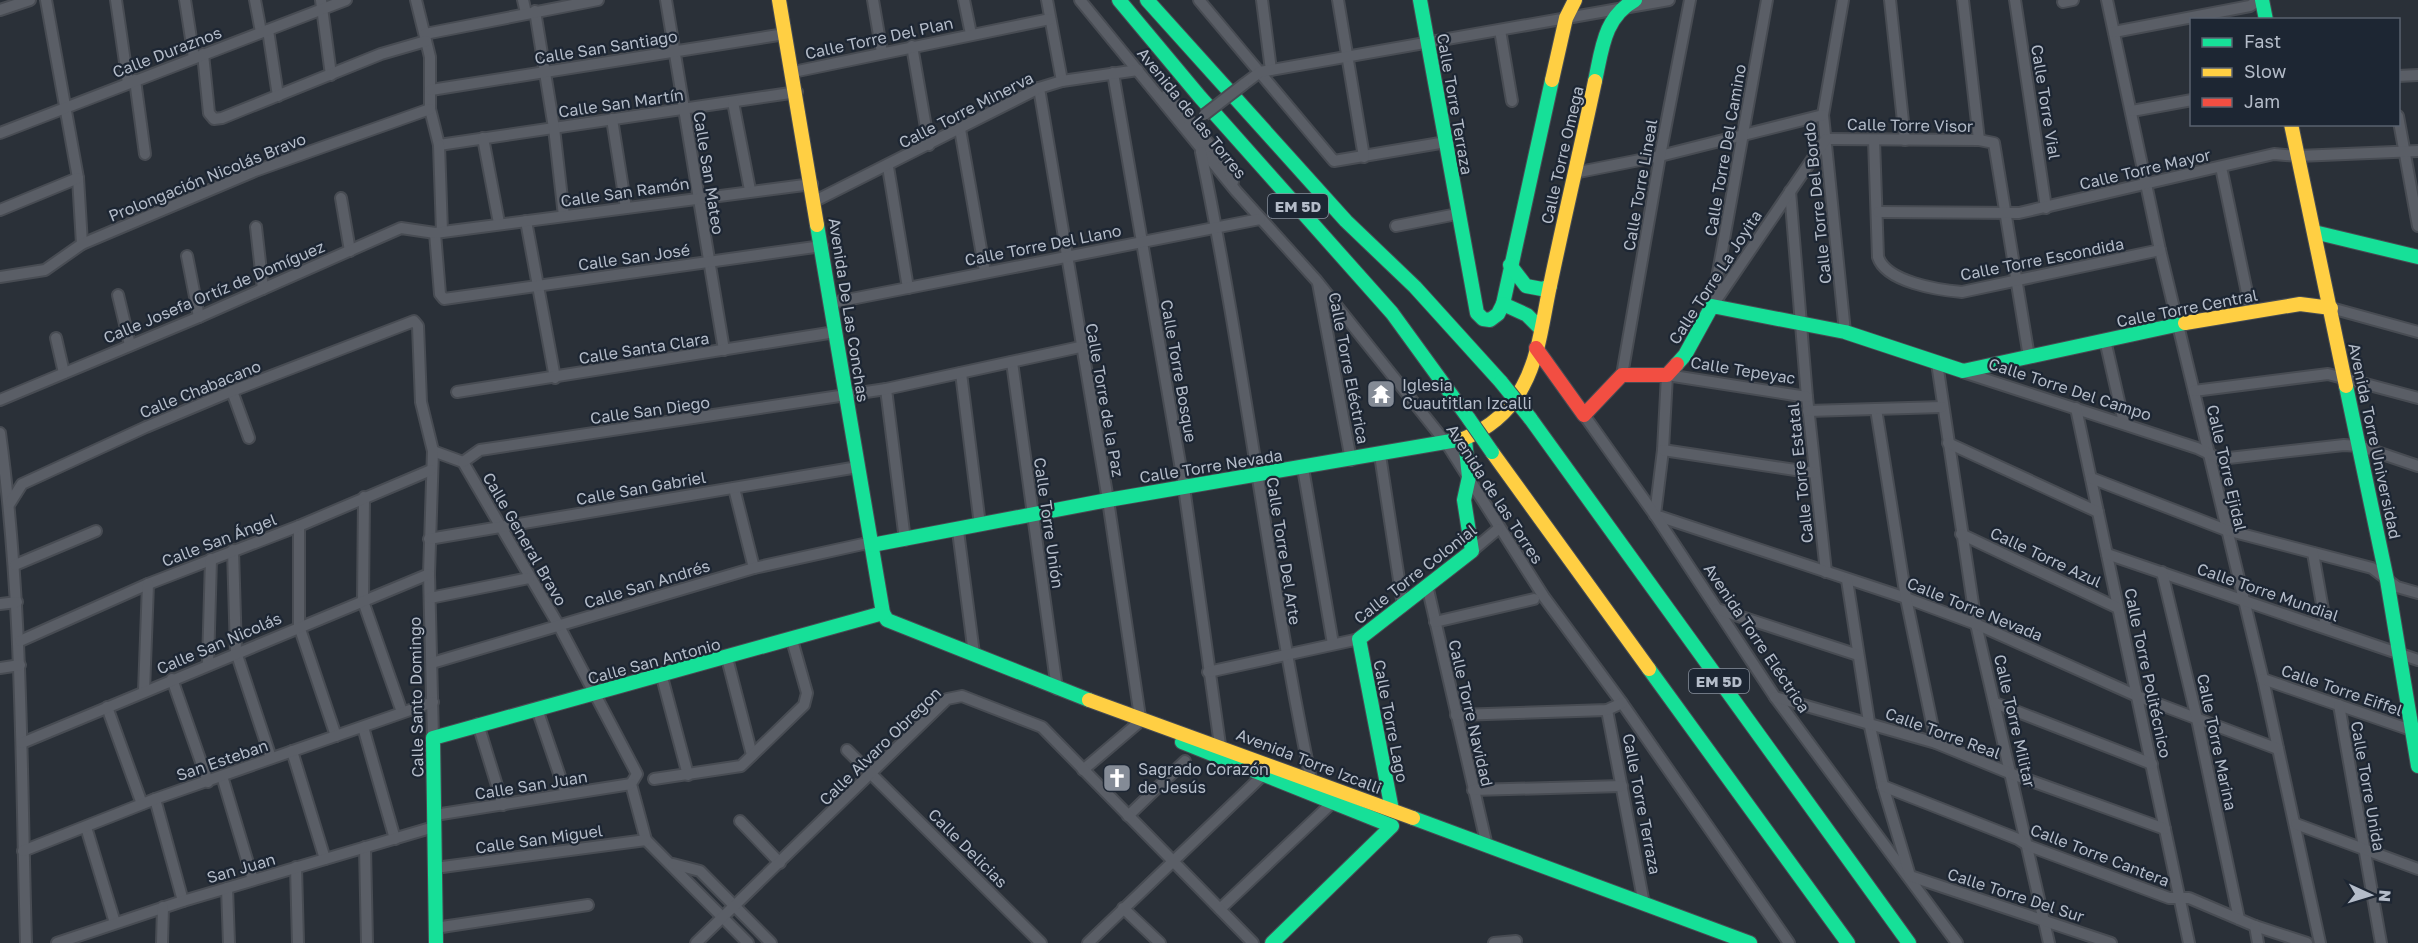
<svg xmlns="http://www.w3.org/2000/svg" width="2418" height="943" font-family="'Golos Text',sans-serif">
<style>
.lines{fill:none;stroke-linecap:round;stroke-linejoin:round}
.street-casing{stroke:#484c53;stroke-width:14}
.fast-casing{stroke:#484c53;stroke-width:16}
.slow-casing{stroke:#484c53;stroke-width:16}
.jam-casing{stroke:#484c53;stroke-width:16}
.street{stroke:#5a5e66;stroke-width:10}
.fast{stroke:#16e098;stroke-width:14}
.slow{stroke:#ffcf43;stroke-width:14}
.jam{stroke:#f24e42;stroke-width:14}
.street-bridge-casing{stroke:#484c53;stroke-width:14;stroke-linecap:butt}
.fast-bridge-casing{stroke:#474c53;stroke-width:16;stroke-linecap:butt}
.street-bridge{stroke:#5a5e66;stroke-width:10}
.fast-bridge{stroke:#16e098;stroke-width:14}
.labels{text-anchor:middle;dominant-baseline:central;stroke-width:4.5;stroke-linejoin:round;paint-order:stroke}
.shield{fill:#1d2633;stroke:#878f9c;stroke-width:1.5}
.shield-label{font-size:15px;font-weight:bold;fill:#b4bcc9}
.street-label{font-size:16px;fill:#b4bcc9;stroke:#1d2633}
.poi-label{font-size:16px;fill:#b4bcc9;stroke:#1d2633;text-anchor:start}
</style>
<rect width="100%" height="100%" fill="#2a3038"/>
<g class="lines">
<g class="street-casing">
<g id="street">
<polyline points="46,0 78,178 82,244"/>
<polyline points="116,0 128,83"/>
<polyline points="185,0 194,58"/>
<polyline points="255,0 261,32"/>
<polyline points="321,0 331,75"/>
<polyline points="416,0 430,57 430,109 439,145 797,92"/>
<polyline points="523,0 526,13"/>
<polyline points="666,0 724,350"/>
<polyline points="873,0 882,53"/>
<polyline points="964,0 971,34"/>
<polyline points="1047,0 1062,81"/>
<polyline points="1080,0 1236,191 1317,281 1447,444 1544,597 1622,703 1789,943"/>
<polyline points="1199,0 1334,161 1446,142"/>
<polyline points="1262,0 1271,70"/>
<polyline points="1338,0 1364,157"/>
<polyline points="1843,0 1823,115 1845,332"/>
<polyline points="1890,0 1905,140"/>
<polyline points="1963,0 1979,140"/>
<polyline points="2015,0 2046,208"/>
<polyline points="2107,0 2160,250 2263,679 2320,943"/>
<polyline points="2063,2 2073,0"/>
<polyline points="0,10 30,0"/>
<polyline points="535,11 554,128 564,216"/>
<polyline points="268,30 278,96"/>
<polyline points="1500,30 1512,101"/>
<polyline points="2114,32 2250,6 2259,0"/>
<polyline points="425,34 598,0"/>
<polyline points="912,46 929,145"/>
<polyline points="203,54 209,113 214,119 222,118 381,54 426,41"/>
<polyline points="793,72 1050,19"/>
<polyline points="1113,73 1184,487 1220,745"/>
<polyline points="2398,76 2418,75"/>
<polyline points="135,80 145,154"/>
<polyline points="1244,84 1260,72 1669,0"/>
<polyline points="1039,88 1108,500 1140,717 1137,724 1083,770"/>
<polyline points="431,90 785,34"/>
<polyline points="1167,94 1227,165 1233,182"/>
<polyline points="733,102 750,190"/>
<polyline points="2132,111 2192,100"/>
<polyline points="2398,116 2418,226"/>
<polyline points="612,119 626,208"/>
<polyline points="960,129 985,272"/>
<polyline points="0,133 346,0"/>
<polyline points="483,138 499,223"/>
<polyline points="1826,139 1979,140 1994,143 2029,357"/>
<path d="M1874,140l4,117c8,25 60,33 84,35l198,-42"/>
<polyline points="439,145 442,232"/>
<path d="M1201,152c43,208 67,420 110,628"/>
<polyline points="888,167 908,288"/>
<polyline points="2221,167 2251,312"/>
<polyline points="1574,173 1660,156 1823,115"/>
<polyline points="1790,191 1807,397 1826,572"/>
<polyline points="341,198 350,251"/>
<polyline points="815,201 1039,88 1062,81 1138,70"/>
<polyline points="0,210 78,178"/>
<polyline points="1878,212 2019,213 2274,154 2298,156 2418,151"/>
<polyline points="526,221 555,378"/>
<polyline points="1396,226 1457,214"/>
<polyline points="256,227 263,289"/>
<polyline points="435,233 440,294 444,299 822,246"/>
<polyline points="187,256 199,317"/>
<polyline points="0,277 45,270 82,244 255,171 430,109"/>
<polyline points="1318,283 1351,460"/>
<polyline points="118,295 130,345"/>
<polyline points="1715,302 1826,139"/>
<polyline points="831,303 1260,219"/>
<polyline points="1712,306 1767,0"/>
<polyline points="2331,308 2418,332"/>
<polyline points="56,338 64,373"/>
<polyline points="2105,340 2124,423"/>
<polyline points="1012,362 1057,689"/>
<polyline points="1937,363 1976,624 2049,943"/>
<polyline points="1963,372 2197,448 2220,459 2344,445 2359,446 2418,466"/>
<polyline points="961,373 980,525"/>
<polyline points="1622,375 1660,156 1690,0"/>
<polyline points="886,389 905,540"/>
<polyline points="232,391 249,438"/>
<polyline points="2194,391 2328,374 2418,398"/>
<polyline points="457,392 835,332"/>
<polyline points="1807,397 1667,375 1663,450 1655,515 1906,598 1976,624 2137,696 2278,749"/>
<polyline points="0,400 199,317 401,228 435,233 812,184"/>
<polyline points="2076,408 2189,943"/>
<polyline points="1876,409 1906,598 1936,743"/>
<polyline points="1808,411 1942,407"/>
<polyline points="1584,415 1655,515 1775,697 1957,943"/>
<path d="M0,433c23,169 21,339 26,510"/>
<polyline points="1948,443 2098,512"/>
<polyline points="1663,450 1815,473"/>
<polyline points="433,451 463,462 559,626 637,774 631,784 646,840 748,943"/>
<polyline points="1380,455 1403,606"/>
<polyline points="463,462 480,450 886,389 1080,347"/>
<polyline points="1303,468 1333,644"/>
<polyline points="2091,478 2226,530 2372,568 2397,587 2418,593"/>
<polyline points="734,488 754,568"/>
<polyline points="364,497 363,601 402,712"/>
<polyline points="10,503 22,484 146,427 232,391 414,321 418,326 421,402 433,451 429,574 433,738"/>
<polyline points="299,526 299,626 336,736"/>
<polyline points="958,531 974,654"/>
<polyline points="1961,534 2118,608"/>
<polyline points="429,539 858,467"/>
<polyline points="233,550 236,652 271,758"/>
<polyline points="1472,551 1498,529"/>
<polyline points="2313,553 2326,627"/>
<polyline points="2107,554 2418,660"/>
<polyline points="15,565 96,531"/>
<polyline points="2162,572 2197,719 2239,919"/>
<polyline points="1847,580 1869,722 1883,786 1910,876 2111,943"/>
<polyline points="1427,585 1487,846"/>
<polyline points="430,598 529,578"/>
<polyline points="0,604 17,602"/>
<polyline points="1717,609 1858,655"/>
<polyline points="1435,622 1534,599"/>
<polyline points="20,641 148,584 299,526 431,470"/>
<polyline points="727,658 752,755"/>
<polyline points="432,663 754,568 863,544 872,545"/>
<polyline points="208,664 211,559"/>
<polyline points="0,668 20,665"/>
<polyline points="1208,672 1359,639"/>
<polyline points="662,677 688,775"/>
<polyline points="172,679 208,782"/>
<polyline points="2263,679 2411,730"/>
<polyline points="144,691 148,584"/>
<polyline points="1775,697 1936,743 2012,774 2165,829"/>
<polyline points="1995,703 2152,764"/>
<polyline points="2339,705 2381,943"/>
<polyline points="107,707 142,804"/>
<polyline points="537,709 566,794"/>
<polyline points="1607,710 1644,904"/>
<polyline points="1456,715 1607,710 1622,703"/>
<polyline points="478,724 503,805"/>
<polyline points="363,727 395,839"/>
<polyline points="22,743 429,574"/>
<polyline points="847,750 1041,943"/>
<polyline points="292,751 325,859"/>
<polyline points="222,776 253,880"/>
<polyline points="654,779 741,766 804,705 807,693 792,640"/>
<polyline points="1883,786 2018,839 2029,846 2169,898 2189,898 2255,926 2307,943"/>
<polyline points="1473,790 1622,786"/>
<polyline points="155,799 183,901"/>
<polyline points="435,815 631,784"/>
<polyline points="1128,816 1185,761"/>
<polyline points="740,821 780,863"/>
<polyline points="2296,824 2418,869"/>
<polyline points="86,827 115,923"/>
<polyline points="365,847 367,943"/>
<polyline points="23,851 155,799 433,702"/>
<polyline points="673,864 700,871 771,943"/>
<polyline points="296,867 298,943"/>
<polyline points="435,868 646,840"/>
<polyline points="227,888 229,943"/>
<polyline points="1123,908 1160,943"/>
<polyline points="1220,909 1333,802"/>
<polyline points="2255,926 2258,943"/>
<polyline points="435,928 588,905"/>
<polyline points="57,943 183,901 434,827"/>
<polyline points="162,943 163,907"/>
<polyline points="696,943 947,699 962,696 1042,727 1253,943"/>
<polyline points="1088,943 1263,775"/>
<polyline points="1494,943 1516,941"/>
</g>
</g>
<g class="fast-casing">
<g id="fast">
<polyline points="1119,0 1200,97 1392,313 1469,419"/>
<polyline points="1147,0 1346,221 1415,287 1501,382"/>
<polyline points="1420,0 1477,313 1483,319 1490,320 1498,314 1503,304 1552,80"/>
<polyline points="2262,0 2266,20"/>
<path d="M1595,81c7,-32 9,-64 40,-81"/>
<polyline points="817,225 883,613 887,620 1089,700"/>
<polyline points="2314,232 2418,257"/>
<polyline points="1510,265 1526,286 1542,289 1550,286"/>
<polyline points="1503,304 1527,315 1540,328"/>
<polyline points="1677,364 1685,355 1712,306 1845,332 1963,371 2185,323"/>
<polyline points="2346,386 2387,580 2418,766"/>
<polyline points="1530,418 1909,943"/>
<polyline points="872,545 1108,500 1463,439"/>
<polyline points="1649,669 1848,943"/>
<polyline points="1182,742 1392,826 1272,943"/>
<polyline points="1392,810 1359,639 1472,551 1464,500 1469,477 1465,440"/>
<polyline points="1413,818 1750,943"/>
<polyline points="436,943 433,738 883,613"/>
</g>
</g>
<g class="slow-casing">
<g id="slow">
<polyline points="779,0 817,225"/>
<polyline points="1552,80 1566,18 1575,0"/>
<polyline points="2291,124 2346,386"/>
<polyline points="2185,323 2300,304 2331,308"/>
<path d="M1463,439c25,-10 47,-28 60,-53 17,-31 20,-70 28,-105 14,-67 30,-134 44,-200"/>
<polyline points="1492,452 1649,669"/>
<polyline points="1089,700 1413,818"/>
</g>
</g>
<g class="jam-casing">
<polyline id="jam" points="1536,348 1584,415 1622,375 1667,375 1677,364"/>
</g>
<use href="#street" class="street"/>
<use href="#fast" class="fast"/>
<use href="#slow" class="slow"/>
<use href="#jam" class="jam"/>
<g class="street-bridge-casing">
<polyline id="street-bridge" points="1204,115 1244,84"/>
</g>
<g class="fast-bridge-casing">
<g id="fast-bridge">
<polyline points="1501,382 1530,418"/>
<polyline points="1469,419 1492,452"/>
</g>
</g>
<use href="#street-bridge" class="street-bridge"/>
<use href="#fast-bridge" class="fast-bridge"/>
</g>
<defs>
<g id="temple-square" transform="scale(1.5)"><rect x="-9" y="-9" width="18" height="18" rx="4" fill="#848b96" stroke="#1d2633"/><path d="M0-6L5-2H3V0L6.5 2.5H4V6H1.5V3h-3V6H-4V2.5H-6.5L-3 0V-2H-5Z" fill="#fff"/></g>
<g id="church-square" transform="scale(1.5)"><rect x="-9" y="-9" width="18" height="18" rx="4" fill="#848b96" stroke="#1d2633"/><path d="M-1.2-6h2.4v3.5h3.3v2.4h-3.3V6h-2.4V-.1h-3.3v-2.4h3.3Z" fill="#fff"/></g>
</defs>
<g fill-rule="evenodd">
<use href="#temple-square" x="1381" y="394"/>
<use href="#church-square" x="1117" y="778"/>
</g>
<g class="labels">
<g class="shield">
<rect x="1268" y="194" width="60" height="24" rx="4.5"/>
<rect x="1689" y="669" width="60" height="24" rx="4.5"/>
</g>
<g class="shield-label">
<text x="1298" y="206">EM 5D</text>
<text x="1719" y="681">EM 5D</text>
</g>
<g class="street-label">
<text transform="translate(879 38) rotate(-12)">Calle Torre Del Plan</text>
<text transform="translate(606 47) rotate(-9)">Calle San Santiago</text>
<text transform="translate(167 52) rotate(-21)">Calle Duraznos</text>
<text transform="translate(2046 102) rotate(81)">Calle Torre Vial</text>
<text transform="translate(621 103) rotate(-8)">Calle San Martín</text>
<text transform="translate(1455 104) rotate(80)">Calle Torre Terraza</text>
<text transform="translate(966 110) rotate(-27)">Calle Torre Minerva</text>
<text transform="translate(1192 113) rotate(51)">Avenida de las Torres</text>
<text transform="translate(1910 125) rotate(1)">Calle Torre Visor</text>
<text transform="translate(1725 150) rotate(-80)">Calle Torre Del Camino</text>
<text transform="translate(1562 155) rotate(-77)">Calle Torre Omega</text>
<text transform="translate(2145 169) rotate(-13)">Calle Torre Mayor</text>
<text transform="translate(709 173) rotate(81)">Calle San Mateo</text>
<text transform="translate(207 177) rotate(-22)">Prolongación Nicolás Bravo</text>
<text transform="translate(1640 185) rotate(-80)">Calle Torre Lineal</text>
<text transform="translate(625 192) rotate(-8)">Calle San Ramón</text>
<text transform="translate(1817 203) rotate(-96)">Calle Torre Del Bordo</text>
<text transform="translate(1043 245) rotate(-11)">Calle Torre Del Llano</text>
<text transform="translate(634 257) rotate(-8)">Calle San José</text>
<text transform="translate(2042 259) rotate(-11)">Calle Torre Escondida</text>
<text transform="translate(1715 277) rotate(-57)">Calle Torre La Joyita</text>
<text transform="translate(214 292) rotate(-23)">Calle Josefa Ortíz de Domíguez</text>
<text transform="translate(2187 308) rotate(-11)">Calle Torre Central</text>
<text transform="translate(849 310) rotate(81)">Avenida De Las Conchas</text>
<text transform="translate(644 348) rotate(-9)">Calle Santa Clara</text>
<text transform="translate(1349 368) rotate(79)">Calle Torre Eléctrica</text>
<text transform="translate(1743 370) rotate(9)">Calle Tepeyac</text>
<text transform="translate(1179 371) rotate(80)">Calle Torre Bosque</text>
<text transform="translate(200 389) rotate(-22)">Calle Chabacano</text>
<text transform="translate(2070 389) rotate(18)">Calle Torre Del Campo</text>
<text transform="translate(1105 400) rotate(80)">Calle Torre de la Paz</text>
<text transform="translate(650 410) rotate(-8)">Calle San Diego</text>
<text transform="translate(2375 441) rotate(78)">Avenida Torre Universidad</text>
<text transform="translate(1211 466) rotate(-9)">Calle Torre Nevada</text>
<text transform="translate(2227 468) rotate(77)">Calle Torre Ejidal</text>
<text transform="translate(1800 473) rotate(-96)">Calle Torre Estatal</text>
<text transform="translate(641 488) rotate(-10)">Calle San Gabriel</text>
<text transform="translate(1495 494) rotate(57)">Avenida de las Torres</text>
<text transform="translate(1049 523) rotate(82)">Calle Torre Unión</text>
<text transform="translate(525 539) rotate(60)">Calle General Bravo</text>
<text transform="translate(219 540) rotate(-21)">Calle San Ángel</text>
<text transform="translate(1284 551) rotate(81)">Calle Torre Del Arte</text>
<text transform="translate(2046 557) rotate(25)">Calle Torre Azul</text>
<text transform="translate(1415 574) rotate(-38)">Calle Torre Colonial</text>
<text transform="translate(647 584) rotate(-17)">Calle San Andrés</text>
<text transform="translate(2268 592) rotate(19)">Calle Torre Mundial</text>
<text transform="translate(1975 609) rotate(22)">Calle Torre Nevada</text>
<text transform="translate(1757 638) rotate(56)">Avenida Torre Eléctrica</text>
<text transform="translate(219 643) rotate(-23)">Calle San Nicolás</text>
<text transform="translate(654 661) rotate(-15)">Calle San Antonio</text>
<text transform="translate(2148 673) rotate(78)">Calle Torre Politécnico</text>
<text transform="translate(2342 690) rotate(19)">Calle Torre Eiffel</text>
<text transform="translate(416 697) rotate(-91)">Calle Santo Domingo</text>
<text transform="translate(1471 713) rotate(77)">Calle Torre Navidad</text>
<text transform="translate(1391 721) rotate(79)">Calle Torre Lago</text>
<text transform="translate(2015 721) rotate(77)">Calle Torre Militar</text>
<text transform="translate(1943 733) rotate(20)">Calle Torre Real</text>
<text transform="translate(2217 742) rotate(78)">Calle Torre Marina</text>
<text transform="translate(880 746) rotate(-44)">Calle Alvaro Obregon</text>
<text transform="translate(222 760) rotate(-19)">San Esteban</text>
<text transform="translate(1309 761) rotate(21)">Avenida Torre Izcalli</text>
<text transform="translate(531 785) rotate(-9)">Calle San Juan</text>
<text transform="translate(2368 786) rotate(80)">Calle Torre Unida</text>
<text transform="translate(1642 804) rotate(79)">Calle Torre Terraza</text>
<text transform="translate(539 839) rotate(-8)">Calle San Miguel</text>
<text transform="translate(968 848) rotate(45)">Calle Delicias</text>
<text transform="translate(2100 855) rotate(21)">Calle Torre Cantera</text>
<text transform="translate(241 868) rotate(-16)">San Juan</text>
<text transform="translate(2016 895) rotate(18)">Calle Torre Del Sur</text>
</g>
<g class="poi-label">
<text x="1402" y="385">Iglesia<tspan x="1402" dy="18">Cuautitlan Izcalli</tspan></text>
<text x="1138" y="769">Sagrado Corazón<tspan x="1138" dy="18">de Jesús</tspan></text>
</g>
</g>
<rect x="2190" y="18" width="210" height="108" fill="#1d2633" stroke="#59626f" stroke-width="1.5"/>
<rect x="2202" y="38" width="30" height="9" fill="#16e098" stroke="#59626f" stroke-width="1.5"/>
<text x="2244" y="48" font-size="18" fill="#b4bcc9">Fast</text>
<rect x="2202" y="68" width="30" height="9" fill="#ffcf43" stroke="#59626f" stroke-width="1.5"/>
<text x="2244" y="78" font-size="18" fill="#b4bcc9">Slow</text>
<rect x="2202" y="98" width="30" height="9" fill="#f24e42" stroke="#59626f" stroke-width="1.5"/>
<text x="2244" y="108" font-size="18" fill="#b4bcc9">Jam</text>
<g transform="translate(2370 895) rotate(94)" stroke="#1d2633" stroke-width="4.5" paint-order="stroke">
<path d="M0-4.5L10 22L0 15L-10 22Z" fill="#b4bcc9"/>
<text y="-9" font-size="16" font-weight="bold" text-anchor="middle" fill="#b4bcc9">N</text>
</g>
</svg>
